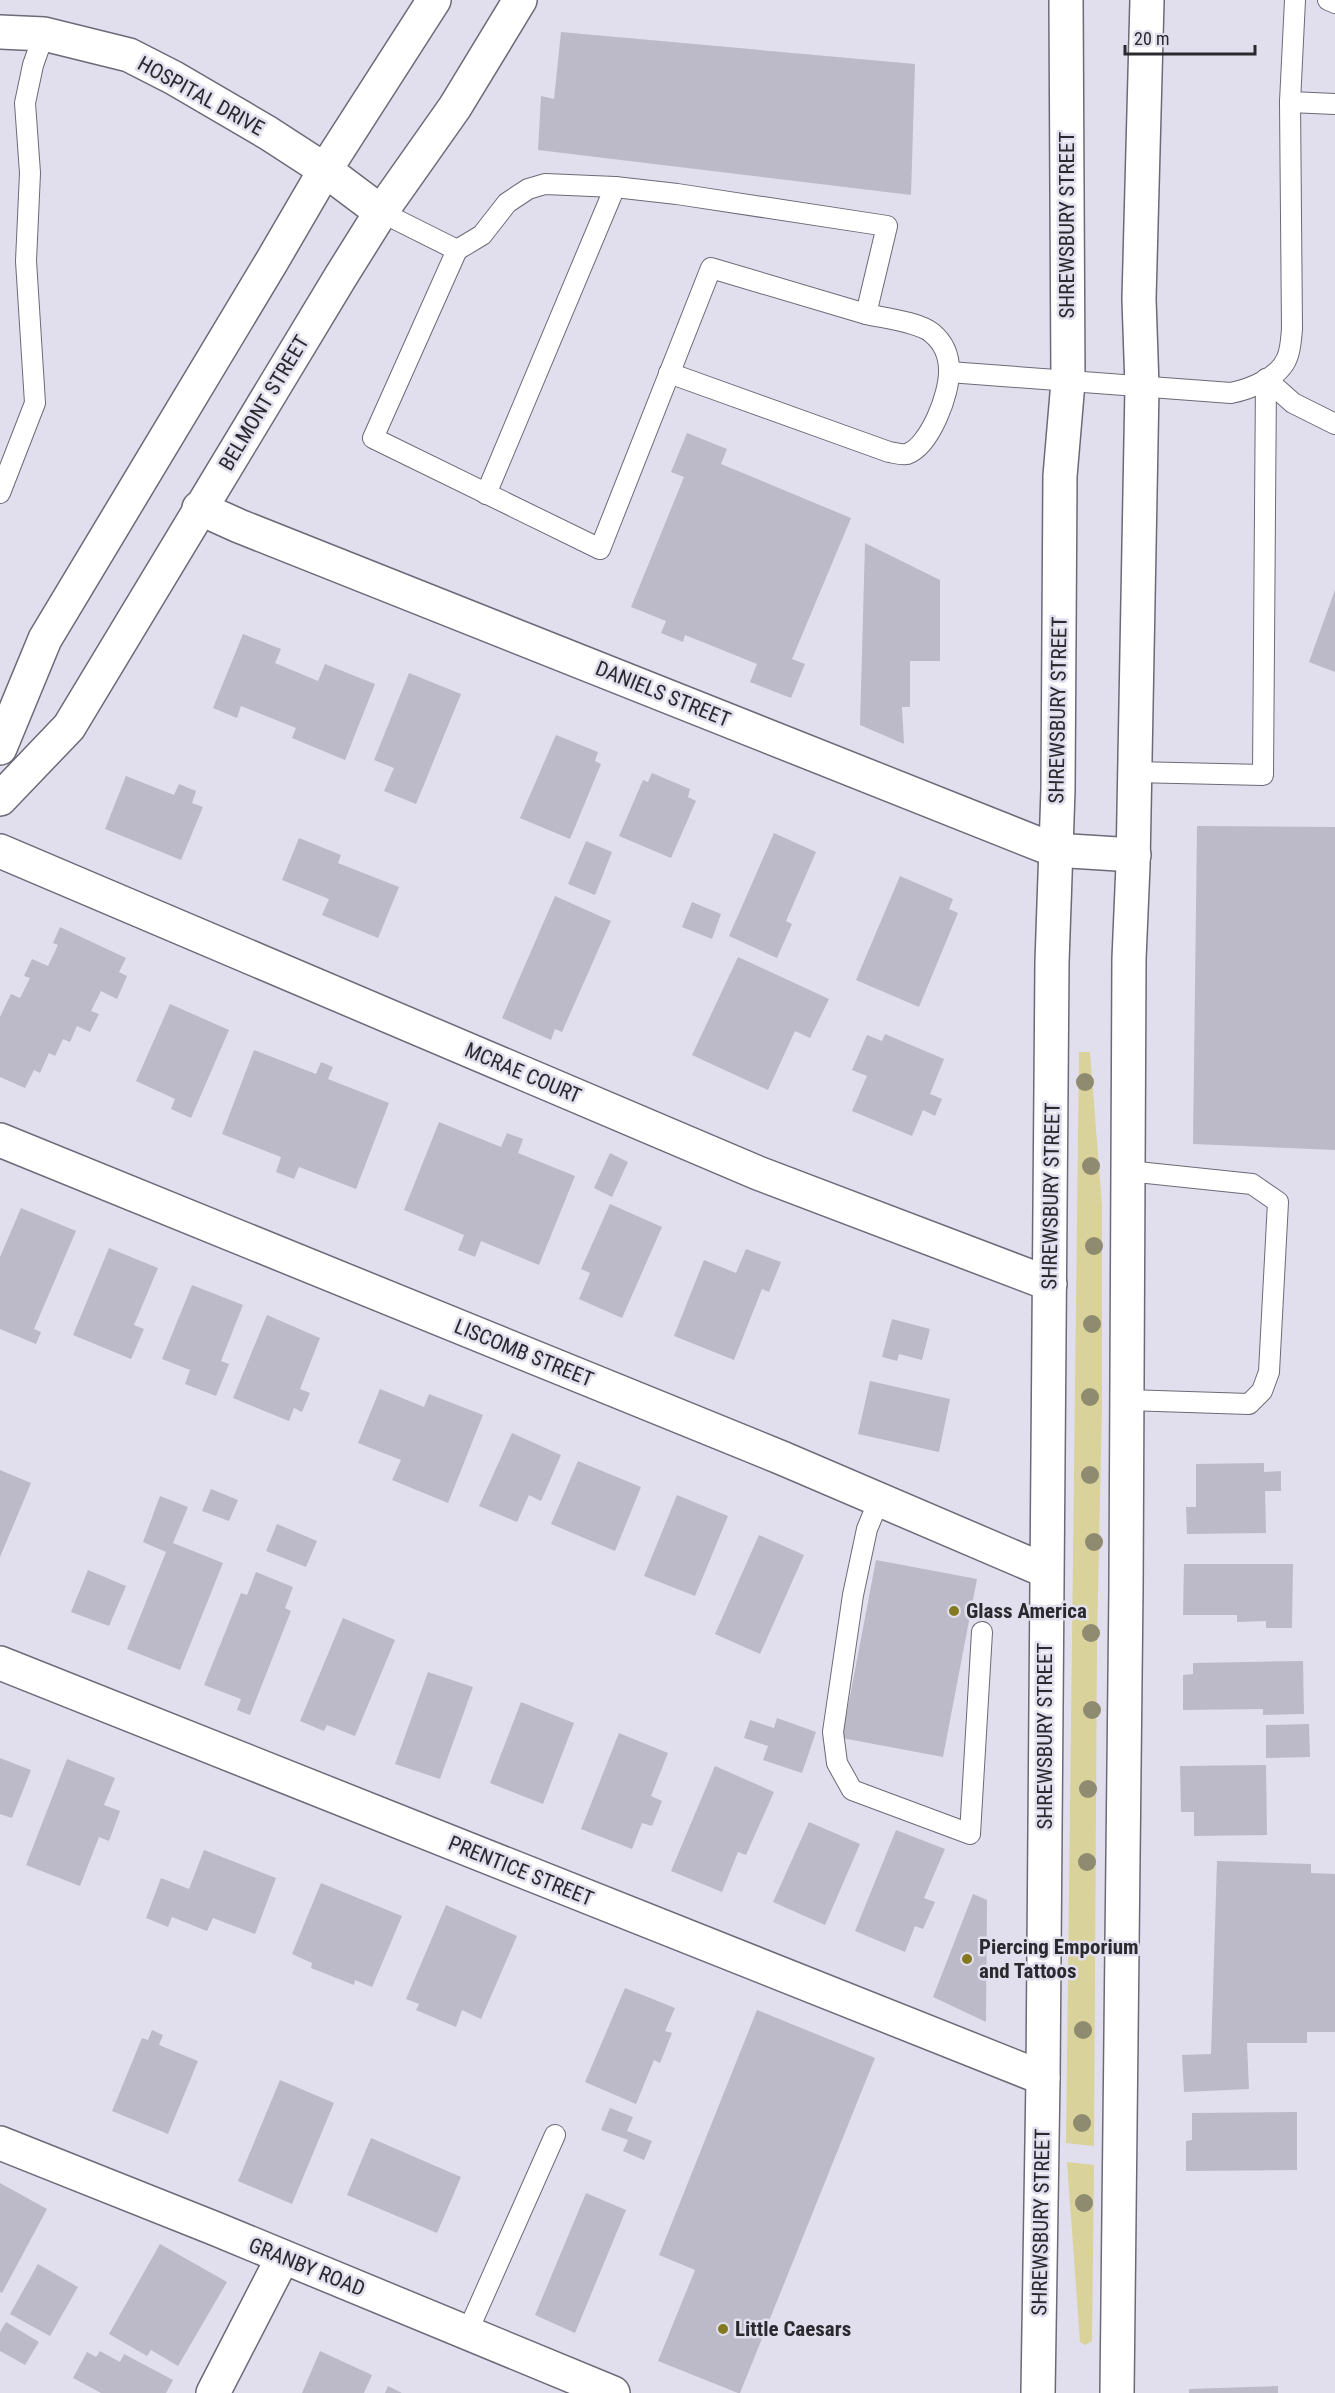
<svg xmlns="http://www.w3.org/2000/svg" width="1335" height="2393" font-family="'Roboto Condensed',sans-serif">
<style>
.green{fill:#d9d29b}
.building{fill:#bcbac8}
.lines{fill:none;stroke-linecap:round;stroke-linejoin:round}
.service-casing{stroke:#6c6a77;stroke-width:22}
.minor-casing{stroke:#6c6a77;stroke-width:36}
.primary-casing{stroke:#6c6a77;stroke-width:36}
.trunk-casing{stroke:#6c6a77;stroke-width:36}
.service{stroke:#fff;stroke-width:20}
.minor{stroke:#fff;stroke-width:33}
.primary{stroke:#fff;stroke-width:33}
.trunk{stroke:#fff;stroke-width:33}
.tree{fill:#8f8b71}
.poi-dot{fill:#84791e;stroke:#e1dfed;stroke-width:2}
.labels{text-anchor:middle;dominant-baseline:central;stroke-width:5;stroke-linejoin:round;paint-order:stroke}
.street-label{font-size:21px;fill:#2a292e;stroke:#e1dfed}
.poi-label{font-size:21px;font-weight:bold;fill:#2a292e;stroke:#e1dfed;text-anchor:start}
</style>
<rect width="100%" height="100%" fill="#e1dfed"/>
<g class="green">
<polygon points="1079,1052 1090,1052 1102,1206 1102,1407 1097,1639 1094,2146 1066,2143"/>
<polygon points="1067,2162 1094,2165 1092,2341 1085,2345 1080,2342"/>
</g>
<g class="building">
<polygon points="561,32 915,64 911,195 538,150 541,96 554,99"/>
<polygon points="687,433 727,449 721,464 851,518 792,659 805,664 791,698 750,682 757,664 685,635 683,642 661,633 666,621 631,607 684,477 671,472"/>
<polygon points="865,543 940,580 940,661 910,661 910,707 902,707 904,744 860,725"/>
<polygon points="1335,590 1335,672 1309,662"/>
<polygon points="243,634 281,649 275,663 318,681 325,664 375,684 345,760 292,738 296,728 241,706 237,718 213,708"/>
<polygon points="409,673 461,694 416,804 384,791 394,768 374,760"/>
<polygon points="556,735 598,752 595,761 601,764 570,839 520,818"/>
<polygon points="652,773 690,789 688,797 696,801 671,858 619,836 643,780 648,782"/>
<polygon points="126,776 174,795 179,784 196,791 192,803 203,807 181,860 105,829"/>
<polygon points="1197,826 1335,827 1335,1150 1193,1144"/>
<polygon points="774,833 816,852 786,921 792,924 777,958 729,936"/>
<polygon points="299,838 341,855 338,863 399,887 378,938 322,915 329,899 282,880"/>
<polygon points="586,841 612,852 595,895 568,884"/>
<polygon points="900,876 953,899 949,909 958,913 919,1007 856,980"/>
<polygon points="555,896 611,921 562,1032 555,1029 551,1040 502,1018"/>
<polygon points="692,902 721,914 712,939 682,927"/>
<polygon points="60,927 126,958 119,972 127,976 117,999 101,991 91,1011 99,1014 90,1032 77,1026 70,1042 63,1039 55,1056 49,1053 40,1073 34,1070 25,1088 0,1077 0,1017 11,994 20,998 30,978 24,976 32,959 48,966 58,945 53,943"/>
<polygon points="738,957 829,999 810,1038 795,1031 768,1090 692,1055"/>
<polygon points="170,1004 229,1030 191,1118 171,1109 175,1099 136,1081"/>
<polygon points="885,1034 944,1059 930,1094 942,1099 935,1116 923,1110 912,1136 852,1111 867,1076 852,1070 867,1035 882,1041"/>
<polygon points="254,1050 316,1074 321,1062 333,1067 328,1079 389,1103 356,1189 299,1167 294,1179 276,1172 281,1157 222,1134"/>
<polygon points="439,1122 501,1147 507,1133 523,1139 518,1153 575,1176 539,1265 481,1241 475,1257 458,1250 464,1235 404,1210"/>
<polygon points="610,1153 628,1162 612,1197 594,1188"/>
<polygon points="610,1204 662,1227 622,1318 579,1299 590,1273 581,1269"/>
<polygon points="21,1208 76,1231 34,1329 41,1332 36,1344 0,1329 0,1257"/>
<polygon points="109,1248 158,1268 134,1325 144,1329 131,1359 73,1335"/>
<polygon points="746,1249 781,1262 769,1292 762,1289 734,1360 674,1336 704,1260 736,1273"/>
<polygon points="192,1285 243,1305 221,1361 229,1364 216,1396 185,1384 190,1370 162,1359"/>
<polygon points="267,1315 320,1338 300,1389 310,1393 302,1412 294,1408 289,1421 233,1398"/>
<polygon points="892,1319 930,1329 922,1360 899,1354 897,1361 882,1357"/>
<polygon points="870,1381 950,1399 939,1452 858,1434"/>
<polygon points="380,1389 424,1407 429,1394 483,1415 448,1503 392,1480 401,1460 358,1443"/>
<polygon points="512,1433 561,1455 541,1501 529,1495 517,1522 479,1506"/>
<polygon points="578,1461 641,1487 615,1551 551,1524"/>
<polygon points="1264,1463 1264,1472 1281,1471 1281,1491 1265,1491 1266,1533 1187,1534 1186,1507 1196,1507 1196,1464"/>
<polygon points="0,1470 31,1483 0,1557"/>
<polygon points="211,1489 238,1500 229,1521 202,1511"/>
<polygon points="677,1495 728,1516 695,1596 644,1576"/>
<polygon points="160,1496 188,1507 173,1543 223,1563 180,1670 127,1649 166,1552 143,1542"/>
<polygon points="277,1524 317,1541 306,1567 266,1551"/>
<polygon points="759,1535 804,1555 760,1654 715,1634"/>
<polygon points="876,1560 977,1579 943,1757 842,1738"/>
<polygon points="1184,1564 1293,1564 1292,1628 1266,1628 1266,1621 1237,1622 1237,1615 1183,1615"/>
<polygon points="88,1570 126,1586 109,1626 71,1612"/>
<polygon points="256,1572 293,1587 285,1608 291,1611 250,1715 237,1710 241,1699 204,1685 241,1593 247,1595"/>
<polygon points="343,1618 395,1640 355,1736 327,1725 324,1731 300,1721"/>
<polygon points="1303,1661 1304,1714 1263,1715 1263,1709 1183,1710 1183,1675 1193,1674 1193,1663"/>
<polygon points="428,1672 473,1687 440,1779 395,1764"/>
<polygon points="521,1702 574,1723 543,1804 490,1783"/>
<polygon points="777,1718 816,1732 802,1773 763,1760 768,1746 744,1738 750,1720 774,1728"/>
<polygon points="1309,1724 1310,1757 1266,1758 1266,1725"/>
<polygon points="619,1733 668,1753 651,1796 662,1801 652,1826 642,1823 632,1849 581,1829"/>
<polygon points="0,1758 31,1770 12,1818 0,1814"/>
<polygon points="67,1759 115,1778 104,1805 120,1811 109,1841 99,1837 80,1886 26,1865"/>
<polygon points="1266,1765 1267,1835 1194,1836 1194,1812 1181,1812 1180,1766"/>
<polygon points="715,1766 774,1792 746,1855 738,1852 722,1892 671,1871"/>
<polygon points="809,1822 860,1844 825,1925 773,1902"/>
<polygon points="896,1830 945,1849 924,1898 935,1902 923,1929 915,1926 905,1952 855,1931"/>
<polygon points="204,1850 276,1878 255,1934 213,1918 207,1931 172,1917 168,1927 146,1918 161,1878 189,1889"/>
<polygon points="1217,1861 1311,1864 1311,1873 1335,1874 1335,2032 1307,2032 1307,2043 1247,2043 1249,2089 1184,2092 1182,2055 1211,2054"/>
<polygon points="321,1883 402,1916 372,1987 355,1980 354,1985 311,1968 312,1963 292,1954"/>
<polygon points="973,1894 987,1900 986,2022 933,1997"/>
<polygon points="446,1905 517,1936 481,2019 462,2010 456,2027 416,2010 419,2004 406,1999"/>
<polygon points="625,1988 675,2008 665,2031 672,2033 660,2063 654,2060 636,2104 585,2082"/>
<polygon points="757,2010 875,2058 740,2393 738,2393 658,2361 695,2270 659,2255"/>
<polygon points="152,2030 163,2035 159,2045 198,2061 168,2134 112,2111 142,2038 148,2040"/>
<polygon points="280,2080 334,2103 292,2204 238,2181"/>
<polygon points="610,2108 633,2117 627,2131 652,2141 644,2160 623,2151 628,2140 601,2130"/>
<polygon points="1297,2112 1297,2170 1186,2171 1186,2141 1192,2140 1192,2113"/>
<polygon points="371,2138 461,2177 437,2233 347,2195"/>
<polygon points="0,2183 47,2209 2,2293 0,2292"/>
<polygon points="586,2193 626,2210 575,2333 535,2315"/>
<polygon points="160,2244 227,2282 178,2366 151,2350 147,2356 109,2334"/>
<polygon points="38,2264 78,2287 50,2336 10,2314"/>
<polygon points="6,2322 39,2342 25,2365 0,2351 0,2332"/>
<polygon points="100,2351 120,2362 124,2354 173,2380 166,2393 101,2393 73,2378 87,2352 96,2357"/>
<polygon points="320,2351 372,2375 364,2393 302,2393"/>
<polygon points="388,2386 402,2393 385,2393"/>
<polygon points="1278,2386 1278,2393 1189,2393 1189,2389"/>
</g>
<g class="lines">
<g class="service-casing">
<g id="service">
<polyline points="1328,0 1335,3"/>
<polyline points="1290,102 1335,104"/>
<path d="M381,212l76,38 25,-15 25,-32 21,-14 17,-5 70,3 62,7 210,32 -21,88c18,4 53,8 66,19 12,10 17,23 17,37 1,23 -19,76 -42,84 -5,1 -12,-1 -18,-2l-220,-79"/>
<polyline points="457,250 373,438 600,549 711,268 866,314"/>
<path d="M949,372l282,21c19,-4 48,-15 56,-35 4,-9 4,-20 5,-29l-2,-227 5,-102"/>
<polyline points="1266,379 1293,403 1335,424"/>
<polyline points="0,493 35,403 26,261 30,173 25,103 33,65 44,34"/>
<polyline points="486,494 615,187"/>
<polyline points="1134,772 1263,775 1266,379"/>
<polyline points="1127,1400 1249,1404 1262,1391 1269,1372 1278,1202 1252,1184 1128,1171"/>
<polyline points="879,1500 867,1529 853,1595 833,1732 837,1763 852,1790 970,1834 982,1632"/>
<polyline points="467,2333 555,2135"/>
</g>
</g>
<g class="minor-casing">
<g id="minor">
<polyline points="0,32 44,34 129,55 174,78 268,133 325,170 381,212"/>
<polyline points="199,508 239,526 1054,850 1134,855"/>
<polyline points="0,851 758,1173 1050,1284"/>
<polyline points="0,1140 782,1458 1046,1571"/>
<polyline points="0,1663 1043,2078"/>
<polyline points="0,2143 216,2229 613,2393"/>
<polyline points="213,2393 283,2257"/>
</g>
</g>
<g class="primary-casing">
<g id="primary">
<polyline points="1038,2393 1043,2078 1052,962 1058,790 1060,476 1068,382 1066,0"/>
<polyline points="1117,2393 1126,1589 1129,959 1133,865 1142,387 1139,299 1147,0"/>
</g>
</g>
<g class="trunk-casing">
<g id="trunk">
<polyline points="0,748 45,639 272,261 325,170 434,0"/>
<polyline points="0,799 69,727 341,276 381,212 455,107 520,0"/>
</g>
</g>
<use href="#service" class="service"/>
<use href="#minor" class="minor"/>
<use href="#primary" class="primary"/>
<use href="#trunk" class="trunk"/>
</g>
<g class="tree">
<circle cx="1085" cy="1082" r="9"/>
<circle cx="1091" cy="1166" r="9"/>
<circle cx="1094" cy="1246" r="9"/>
<circle cx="1092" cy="1324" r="9"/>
<circle cx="1090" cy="1397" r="9"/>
<circle cx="1090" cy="1475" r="9"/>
<circle cx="1094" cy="1542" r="9"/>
<circle cx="1091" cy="1633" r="9"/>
<circle cx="1092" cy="1710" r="9"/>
<circle cx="1088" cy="1789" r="9"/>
<circle cx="1087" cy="1862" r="9"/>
<circle cx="1083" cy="2030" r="9"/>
<circle cx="1082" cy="2123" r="9"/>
<circle cx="1084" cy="2203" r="9"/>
</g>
<g class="poi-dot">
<circle cx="954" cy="1611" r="6"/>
<circle cx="967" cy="1959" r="6"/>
<circle cx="723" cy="2329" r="6"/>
</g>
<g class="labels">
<g class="street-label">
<text transform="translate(201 96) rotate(29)">HOSPITAL DRIVE</text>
<text transform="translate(1067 225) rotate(-90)">SHREWSBURY STREET</text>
<text transform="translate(264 403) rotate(-59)">BELMONT STREET</text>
<text transform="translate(663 694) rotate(22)">DANIELS STREET</text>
<text transform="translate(1058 710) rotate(-89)">SHREWSBURY STREET</text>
<text transform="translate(523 1073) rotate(23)">MCRAE COURT</text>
<text transform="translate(1051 1196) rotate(-89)">SHREWSBURY STREET</text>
<text transform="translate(524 1353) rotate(22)">LISCOMB STREET</text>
<text transform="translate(1045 1736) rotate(-90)">SHREWSBURY STREET</text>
<text transform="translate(521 1871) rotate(22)">PRENTICE STREET</text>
<text transform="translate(1041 2222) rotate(-89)">SHREWSBURY STREET</text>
<text transform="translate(307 2267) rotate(22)">GRANBY ROAD</text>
</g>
<g class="poi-label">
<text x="966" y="1611">Glass America</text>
<text x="979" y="1947">Piercing Emporium<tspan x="979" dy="24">and Tattoos</tspan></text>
<text x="735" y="2329">Little Caesars</text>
</g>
</g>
<path d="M1125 45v9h130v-9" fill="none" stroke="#2a292e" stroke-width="3"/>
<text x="1134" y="45" font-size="18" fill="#2a292e" stroke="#e1dfed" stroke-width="4.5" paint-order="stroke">20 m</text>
</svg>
